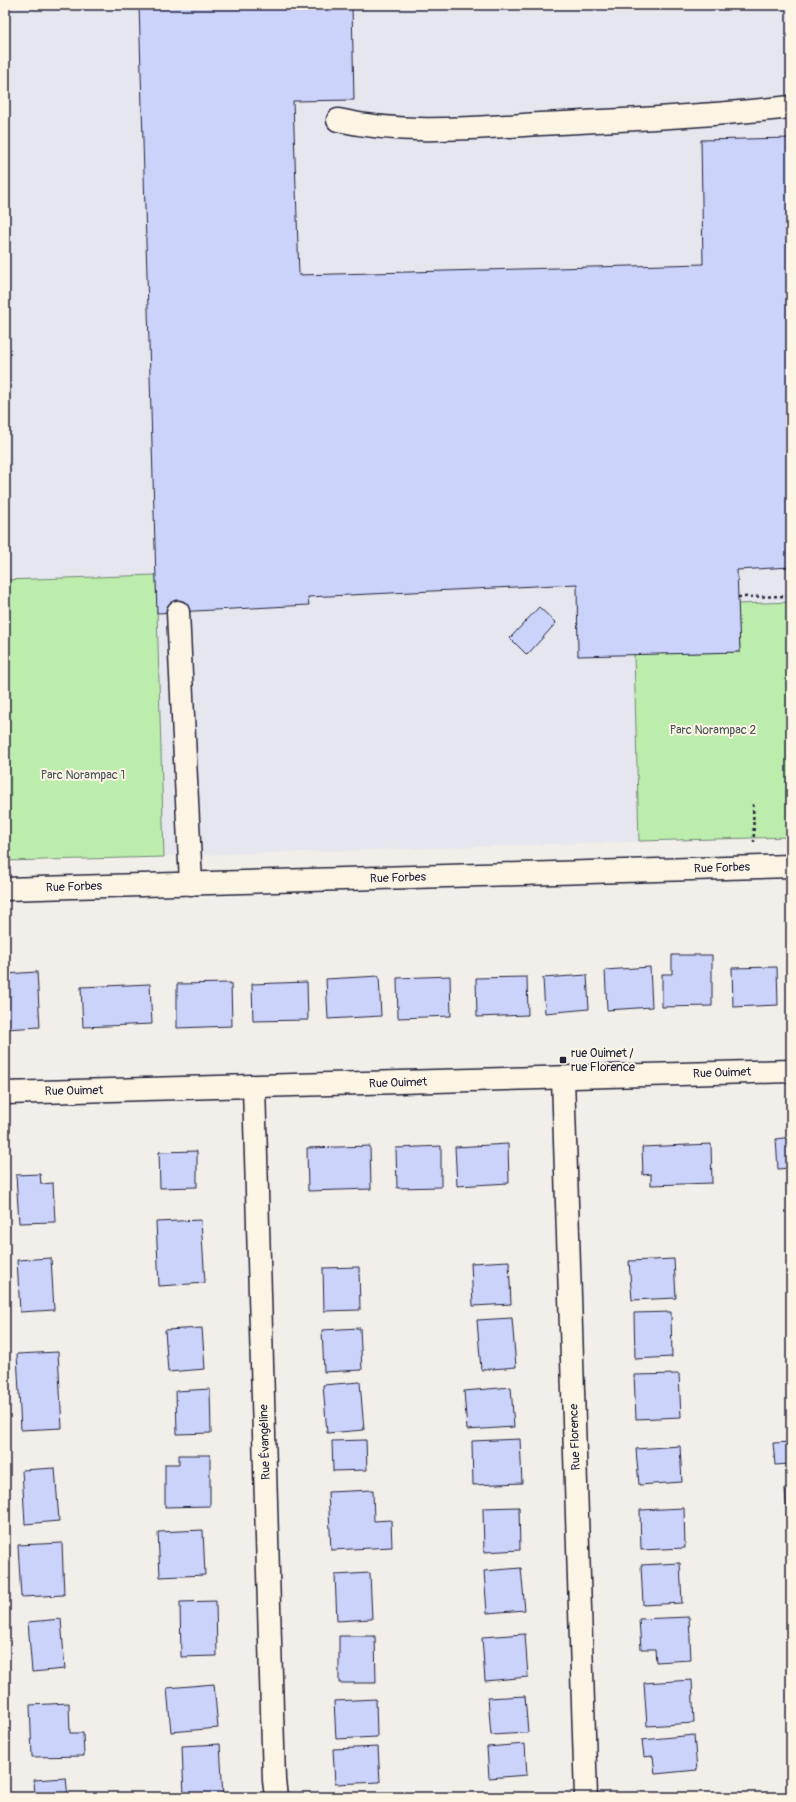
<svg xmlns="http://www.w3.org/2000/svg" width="796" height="1802" font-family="Pangolin,sans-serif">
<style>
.built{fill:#e6e6ee}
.green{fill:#bdedad;stroke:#708874}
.building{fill:#cbd3fb;stroke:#22223b}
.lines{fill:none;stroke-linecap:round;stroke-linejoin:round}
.minor-casing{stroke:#22223b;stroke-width:25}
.path{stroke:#22223b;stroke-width:2.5;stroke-dasharray:3 3;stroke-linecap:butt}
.minor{stroke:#fcf5e5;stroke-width:22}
.poi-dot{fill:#22223b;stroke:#fcf5e5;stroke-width:1.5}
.labels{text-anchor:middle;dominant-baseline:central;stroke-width:4;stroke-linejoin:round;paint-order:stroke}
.park-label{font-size:12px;fill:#495558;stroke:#fcf5e5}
.street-label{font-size:12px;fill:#22223b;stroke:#fcf5e5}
.poi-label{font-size:12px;fill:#22223b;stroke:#fcf5e5;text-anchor:start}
</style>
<rect width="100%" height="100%" fill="#f2eee9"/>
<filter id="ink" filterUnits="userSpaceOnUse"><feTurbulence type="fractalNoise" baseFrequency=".025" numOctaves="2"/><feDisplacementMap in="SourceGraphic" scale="8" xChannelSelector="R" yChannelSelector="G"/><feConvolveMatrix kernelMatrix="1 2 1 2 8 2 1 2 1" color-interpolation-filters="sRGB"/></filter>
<g filter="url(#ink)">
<polygon class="built" points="5,5 791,5 791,837 5,861"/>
<g class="green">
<polygon points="156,575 164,857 5,861 5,580"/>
<polygon points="791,602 791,837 639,841 634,654 740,652 738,604"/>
</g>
<g class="building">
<polygon points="139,5 352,5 354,100 293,101 299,275 703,264 701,140 791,138 791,567 737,570 740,652 578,656 577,584 308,597 309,605 157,613"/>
<polygon points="539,607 556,623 527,655 510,638"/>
<polygon points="672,955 712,955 712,1006 662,1007 662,974 672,974"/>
<polygon points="650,967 652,1007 607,1010 605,970"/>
<polygon points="777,967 778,1005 733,1007 732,968"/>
<polygon points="37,972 40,1027 5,1029 5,974"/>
<polygon points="587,975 589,1009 545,1013 543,978"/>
<polygon points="379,976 381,1016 328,1019 326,979"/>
<polygon points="450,976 451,1016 398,1018 397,978"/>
<polygon points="527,977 528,1015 477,1017 476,978"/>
<polygon points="307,982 308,1020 253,1021 252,984"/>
<polygon points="231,983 232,1026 177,1028 177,984"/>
<polygon points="150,984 152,1024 83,1027 81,987"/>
<polygon points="791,1137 791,1168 778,1169 776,1139"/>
<polygon points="508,1144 509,1183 457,1186 455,1147"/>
<polygon points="711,1144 712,1183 651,1185 651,1174 643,1175 642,1147"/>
<polygon points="370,1146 371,1189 308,1191 307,1148"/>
<polygon points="441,1146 441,1187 397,1188 396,1148"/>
<polygon points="197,1151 197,1187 160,1188 159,1152"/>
<polygon points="40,1174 41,1184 53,1183 55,1222 19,1223 16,1175"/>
<polygon points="787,1186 791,1186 791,1230 790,1230"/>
<polygon points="201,1220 205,1283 159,1286 156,1222"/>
<polygon points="788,1246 791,1246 791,1295"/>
<polygon points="51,1258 54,1310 20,1312 17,1260"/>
<polygon points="674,1259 676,1298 632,1300 629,1261"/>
<polygon points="509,1261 511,1304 473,1306 471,1263"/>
<polygon points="359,1267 360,1310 324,1311 323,1268"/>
<polygon points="671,1312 672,1357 635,1359 634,1313"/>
<polygon points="789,1317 791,1317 791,1343"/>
<polygon points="512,1318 516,1367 481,1370 477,1320"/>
<polygon points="202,1328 205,1369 168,1372 165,1330"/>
<polygon points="360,1328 362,1370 324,1372 322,1330"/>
<polygon points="58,1352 62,1428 21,1430 17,1354"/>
<polygon points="679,1374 681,1417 636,1419 634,1375"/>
<polygon points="790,1376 791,1376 791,1400"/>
<polygon points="360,1382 364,1430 327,1433 323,1385"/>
<polygon points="511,1387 514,1427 467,1430 464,1391"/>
<polygon points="210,1389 211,1433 177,1434 176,1391"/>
<polygon points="520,1439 522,1483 473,1485 472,1441"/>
<polygon points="366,1440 367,1470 333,1471 332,1441"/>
<polygon points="791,1442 791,1479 790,1479 789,1464 775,1465 773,1443"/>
<polygon points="680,1446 682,1482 639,1485 636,1449"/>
<polygon points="179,1455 210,1455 210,1506 165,1507 165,1464 179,1464"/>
<polygon points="55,1468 59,1521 25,1524 22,1470"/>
<polygon points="791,1487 791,1543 789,1543 785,1488"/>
<polygon points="373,1490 374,1521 391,1520 392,1547 331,1550 328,1492"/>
<polygon points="519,1507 520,1550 484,1552 483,1508"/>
<polygon points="684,1508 685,1548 641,1550 640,1510"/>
<polygon points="203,1530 205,1575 160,1577 158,1532"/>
<polygon points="62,1543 64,1595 21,1597 18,1545"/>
<polygon points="680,1563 682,1603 643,1605 641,1565"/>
<polygon points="521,1568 525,1610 487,1613 484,1571"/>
<polygon points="370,1573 372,1619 337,1621 335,1575"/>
<polygon points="216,1601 217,1656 181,1657 180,1602"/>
<polygon points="689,1617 691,1660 656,1662 655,1649 641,1649 639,1619"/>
<polygon points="61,1619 65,1669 32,1672 28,1622"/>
<polygon points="525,1634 528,1677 485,1681 482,1637"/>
<polygon points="339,1636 375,1636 376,1683 339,1683"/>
<polygon points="692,1680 694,1723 647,1726 644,1683"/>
<polygon points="214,1684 218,1728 171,1732 167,1688"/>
<polygon points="525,1696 528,1733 491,1735 488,1698"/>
<polygon points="376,1699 377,1737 336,1739 334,1701"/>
<polygon points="69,1703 70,1733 83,1733 84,1756 32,1757 30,1705"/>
<polygon points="694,1735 697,1770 655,1774 653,1756 644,1757 642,1740"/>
<polygon points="220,1744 223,1797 184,1797 182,1746"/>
<polygon points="525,1744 527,1775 489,1778 487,1747"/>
<polygon points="378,1747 380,1782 335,1784 333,1749"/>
<polygon points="66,1778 68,1797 35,1797 34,1780"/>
</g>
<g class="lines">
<g class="minor-casing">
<g id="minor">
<path d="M338,120c66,15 135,8 202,4 84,-4 167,-8 251,-17"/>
<polyline points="178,612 191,884"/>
<polyline points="5,889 791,866"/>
<polyline points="563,1078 586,1797"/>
<polyline points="254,1087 274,1780 276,1797"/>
<polyline points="5,1093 791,1071"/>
</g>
</g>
<g class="path">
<polyline points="738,597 791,596"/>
<polyline points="753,804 754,842"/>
</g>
<use href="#minor" class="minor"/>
</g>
</g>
<rect class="poi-dot" x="559" y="1056" width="8" height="8" rx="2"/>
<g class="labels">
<g class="park-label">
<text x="713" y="730">Parc Norampac 2</text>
<text x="83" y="775">Parc Norampac 1</text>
</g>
<g class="street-label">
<text transform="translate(722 868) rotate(-2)">Rue Forbes</text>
<text transform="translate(398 878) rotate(-2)">Rue Forbes</text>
<text transform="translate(74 887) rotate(-2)">Rue Forbes</text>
<text transform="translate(722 1073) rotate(-2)">Rue Ouimet</text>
<text transform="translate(398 1083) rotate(-2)">Rue Ouimet</text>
<text transform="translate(74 1091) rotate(-1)">Rue Ouimet</text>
<text transform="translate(575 1437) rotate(-92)">Rue Florence</text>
<text transform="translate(265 1442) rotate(-92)">Rue Évangéline</text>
</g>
<g class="poi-label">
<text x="571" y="1053">rue Ouimet /<tspan x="571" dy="14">rue Florence</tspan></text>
</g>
</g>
<rect width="796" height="1802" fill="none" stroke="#fcf5e5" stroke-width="20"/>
<rect x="10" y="10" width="776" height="1782" fill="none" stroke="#22223b" stroke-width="1.5" filter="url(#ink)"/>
</svg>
